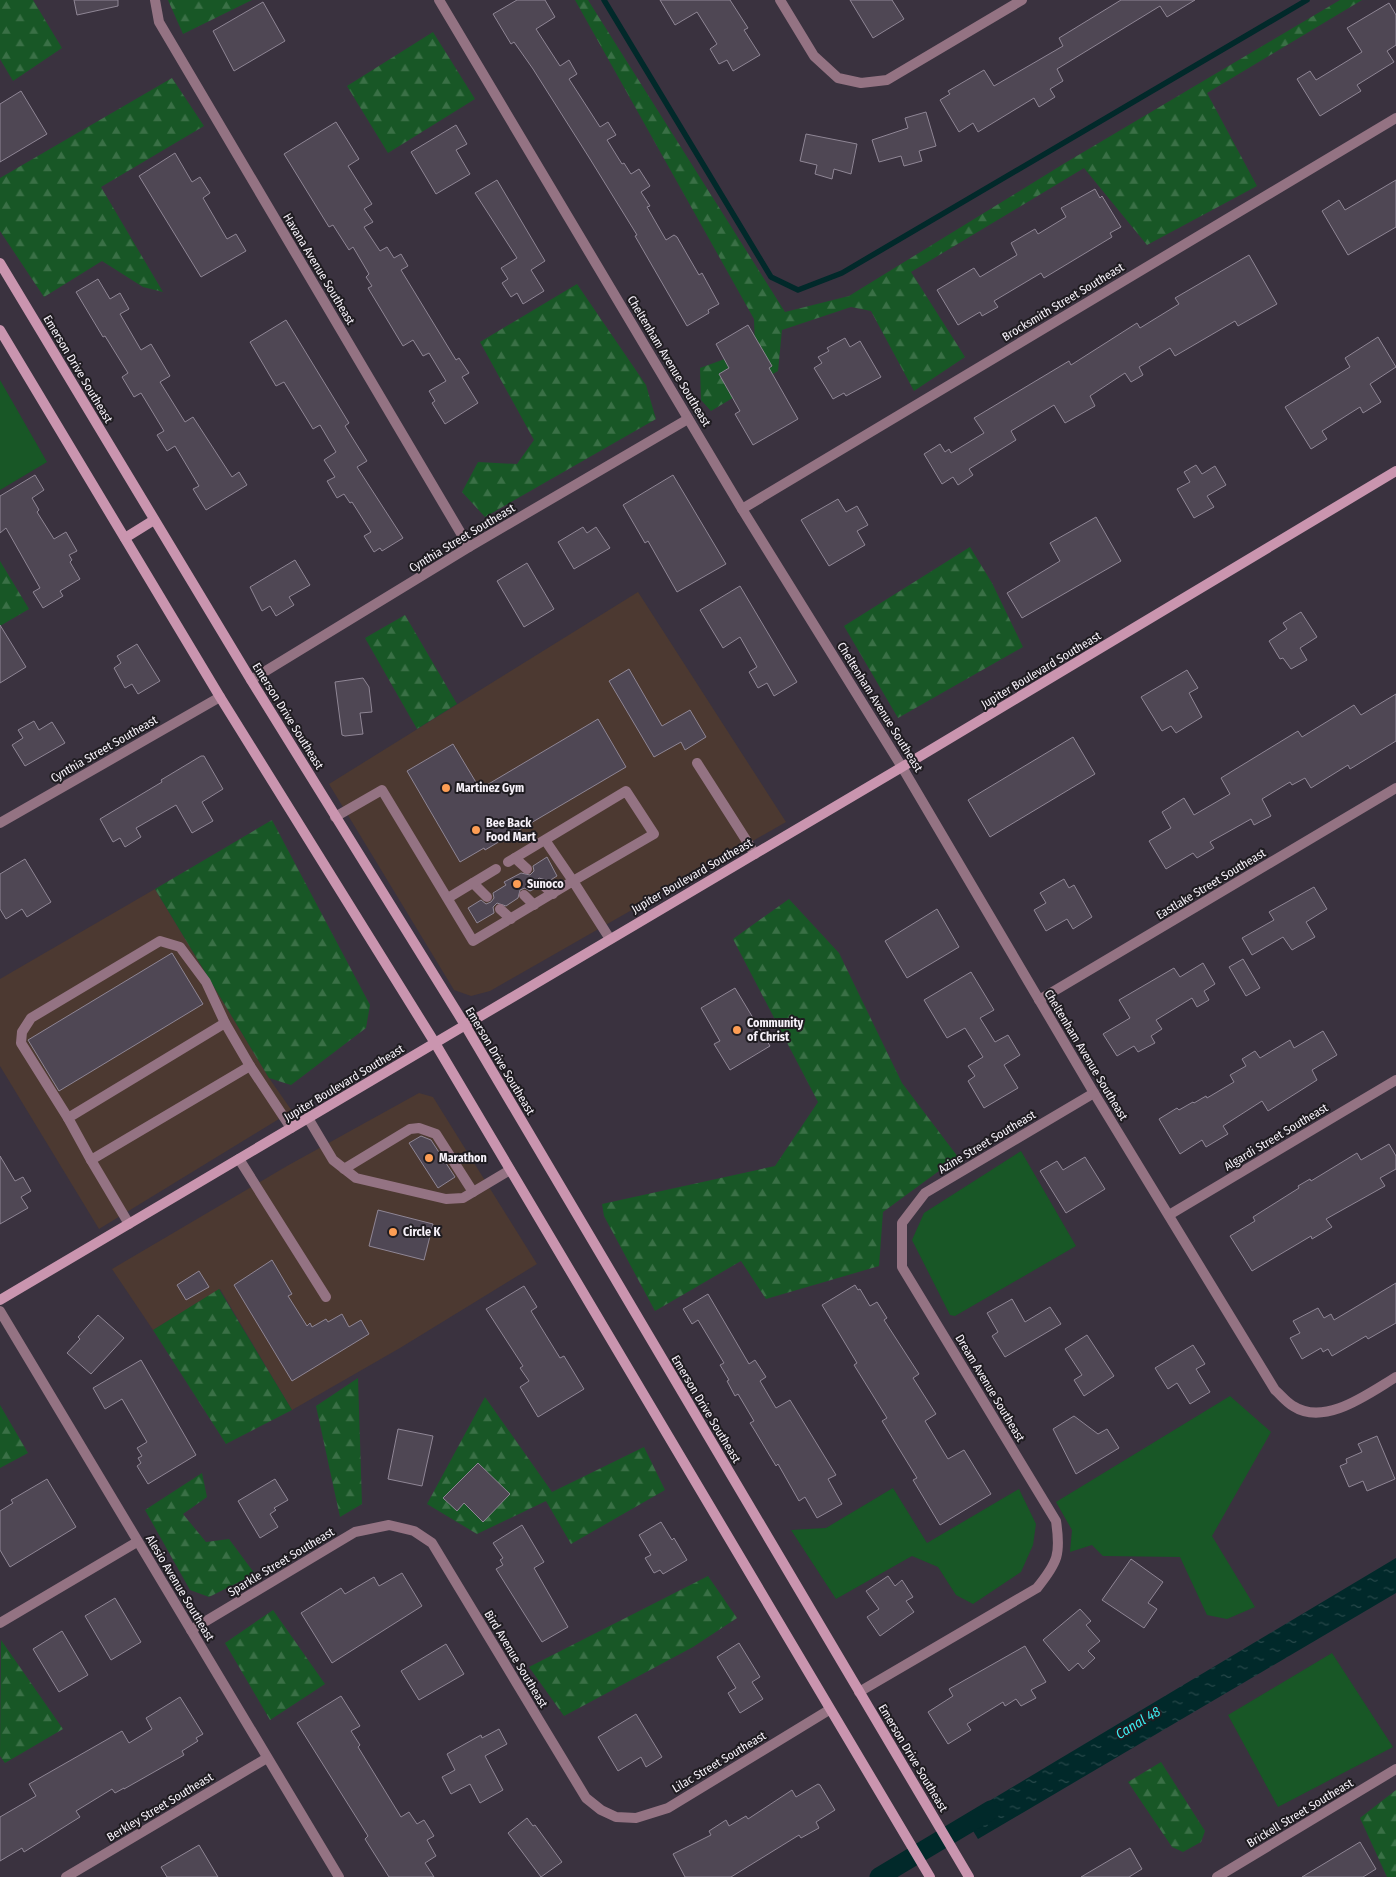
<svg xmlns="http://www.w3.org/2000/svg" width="1396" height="1877" font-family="'Fira Sans Condensed',sans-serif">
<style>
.commercial{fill:#4c3931}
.green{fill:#185726}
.forest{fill:url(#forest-firs)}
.water{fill:url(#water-ripples)}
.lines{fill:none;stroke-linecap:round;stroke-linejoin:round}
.stream{stroke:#01292a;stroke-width:5.5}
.canal{stroke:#01292a;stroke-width:19}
.building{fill:#4f4754;stroke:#8f8695}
.lane{stroke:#947383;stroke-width:10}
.street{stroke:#947383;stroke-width:10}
.secondary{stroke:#ca95af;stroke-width:10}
.poi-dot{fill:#fc9d54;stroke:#1f1c21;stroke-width:2}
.labels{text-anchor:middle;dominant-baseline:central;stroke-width:4;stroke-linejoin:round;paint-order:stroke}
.street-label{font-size:12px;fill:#f7f2fa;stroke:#1f1c21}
.poi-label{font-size:12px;font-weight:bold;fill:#f7f2fa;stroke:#1f1c21;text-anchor:start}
.water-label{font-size:14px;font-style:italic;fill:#3becf0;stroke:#1f1c21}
</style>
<defs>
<pattern id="forest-firs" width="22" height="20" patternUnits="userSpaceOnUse" patternTransform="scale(1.25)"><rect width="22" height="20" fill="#185726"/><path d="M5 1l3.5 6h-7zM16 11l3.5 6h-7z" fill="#3a7046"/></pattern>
<pattern id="water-ripples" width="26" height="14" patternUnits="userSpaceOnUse" patternTransform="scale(1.25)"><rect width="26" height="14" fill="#01292a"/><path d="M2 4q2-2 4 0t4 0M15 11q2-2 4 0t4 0" fill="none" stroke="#27484a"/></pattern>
</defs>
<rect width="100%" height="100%" fill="#3a323f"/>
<g class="commercial">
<polygon points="638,592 786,822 490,991 471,996 454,990 329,784"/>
<polygon points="155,889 269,1078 292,1111 99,1229 0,1066 0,979"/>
<polygon points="419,1093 433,1097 537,1264 400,1348 292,1410 220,1289 153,1330 112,1269 287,1166"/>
</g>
<g class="green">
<polygon points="0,380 47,462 0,490"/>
<polygon points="1021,1151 1076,1246 955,1316 950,1315 912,1240 924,1213"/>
<polygon points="1230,1396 1271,1432 1212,1536 1255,1607 1227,1619 1207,1615 1180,1557 1103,1556 1092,1545 1070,1552 1072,1530 1056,1502"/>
<polygon points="893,1488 927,1543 1019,1489 1036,1524 1033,1545 1021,1572 973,1604 956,1595 938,1567 912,1556 836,1599 791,1530 826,1528"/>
<polygon points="1332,1653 1393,1747 1278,1807 1228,1715"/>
</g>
<g class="forest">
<polygon points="0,0 33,0 62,48 13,81 0,59"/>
<polygon points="168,0 252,0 183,34"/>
<polygon points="575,0 588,0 785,312 849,296 1065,163 1340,0 1362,0 1207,93 1257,186 1147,245 1084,168 911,272 965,357 914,391 871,311 851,307 782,330 778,371 711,411 701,400 700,368 755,348 754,319"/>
<polygon points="433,32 475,99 388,153 347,86"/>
<polygon points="172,78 204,126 101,187 163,292 143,287 102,261 44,297 0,231 0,178"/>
<polygon points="577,284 646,385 656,419 485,517 462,492 478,462 517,464 534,440 480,342"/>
<polygon points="970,547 992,583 1023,647 898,718 844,626"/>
<polygon points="0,561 29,609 0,626"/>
<polygon points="405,615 457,704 417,729 365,638"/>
<polygon points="272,820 370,1005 366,1028 291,1085 269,1078 155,889"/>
<polygon points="789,899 839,953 902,1083 958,1157 883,1212 879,1266 766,1299 741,1261 655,1311 604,1216 602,1204 775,1166 818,1102 733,939"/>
<polygon points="219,1289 292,1410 226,1444 153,1330"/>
<polygon points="358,1378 362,1504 340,1517 316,1406"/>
<polygon points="485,1397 552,1492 644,1447 665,1490 571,1544 546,1501 477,1534 427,1504"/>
<polygon points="0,1405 28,1453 0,1468"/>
<polygon points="202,1473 207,1497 183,1514 206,1542 229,1539 255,1574 209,1597 190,1590 145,1510"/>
<polygon points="708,1576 737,1618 693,1647 564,1716 529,1667"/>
<polygon points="273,1610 325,1684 270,1720 225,1643"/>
<polygon points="1,1640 63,1729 5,1763 0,1756"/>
<polygon points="1161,1762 1205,1831 1201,1842 1183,1852 1172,1847 1128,1782"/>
<polygon points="1396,1790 1396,1877 1387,1877 1360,1818"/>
</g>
<polygon class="water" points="1396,1558 1396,1593 978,1839 964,1816"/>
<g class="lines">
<polyline class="stream" points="604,0 771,277 798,290 842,273 1307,0"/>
<polyline class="canal" points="879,1877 991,1810"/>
</g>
<g class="building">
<polygon points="74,0 118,0 118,6 77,15"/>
<polygon points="517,0 545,0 555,17 536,29 560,66 569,60 577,74 569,79 600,127 608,122 616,135 607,140 622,164 624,163 631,174 639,169 650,186 641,192 650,206 647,207 666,240 674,235 677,237 699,275 702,273 719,304 708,310 709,313 687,326 635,236 637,235 590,159 533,69 514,42 511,44 493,14"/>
<polygon points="660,0 730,0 748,28 744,30 760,55 733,71 727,60 719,64 710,49 717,44 697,12 675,25"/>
<polygon points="850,0 892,0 904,19 873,38"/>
<polygon points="1121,0 1195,0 1167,17 1160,6 1057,69 1063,81 1050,89 1055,97 1039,107 1034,98 978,132 973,123 959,132 940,100 950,94 948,91 984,70 994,86 1063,46 1059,38"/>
<polygon points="263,2 285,41 234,71 213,31"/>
<polygon points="1389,3 1396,15 1396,45 1387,51 1394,62 1357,85 1361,91 1320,116 1297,79 1310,71 1316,80 1362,52 1347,28"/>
<polygon points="21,91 47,134 0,162 0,104"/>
<polygon points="926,112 936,146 919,151 922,161 904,166 901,156 879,162 872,140 908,128 905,118"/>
<polygon points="336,122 359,159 348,166 372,204 364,209 373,222 364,227 380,251 387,247 394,258 401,254 408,266 401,270 456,360 459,358 469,373 462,377 478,403 445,424 432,403 435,401 429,391 446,381 429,353 423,356 413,340 403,346 368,288 372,286 366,277 369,274 353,247 349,250 333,225 329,227 284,154"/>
<polygon points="456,125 467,144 456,150 470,174 436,194 411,152"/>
<polygon points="806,134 857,144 851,174 834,169 832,179 815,174 817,165 800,161"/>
<polygon points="175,153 192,182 200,177 210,193 203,198 227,239 236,234 246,251 201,277 139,176"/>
<polygon points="497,180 545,261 531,270 544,291 523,304 517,293 511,297 502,283 508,279 501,268 517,258 475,193"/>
<polygon points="1396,180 1396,227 1348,255 1322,211 1339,200 1345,210"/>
<polygon points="1095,189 1100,198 1102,196 1121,227 1110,233 1112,237 1044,278 1041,273 994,301 998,307 982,316 980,312 958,325 937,290 974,268 980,277 1017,255 1011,243 1035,229 1038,234 1066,217 1061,208"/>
<polygon points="1249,255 1277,304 1238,326 1235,321 1175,356 1170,348 1139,367 1143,375 1131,382 1125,373 1090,396 1095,406 1065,423 1054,405 1011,431 1016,440 969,469 973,475 958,485 953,477 942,484 924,454 940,444 945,452 949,449 951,453 984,433 974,418 1069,361 1071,365 1137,323 1140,328 1179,304 1175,298"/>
<polygon points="98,279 110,299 120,293 129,309 120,314 141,350 151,344 170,376 160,382 185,422 193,417 232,477 239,472 247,485 206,510 193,489 199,486 175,446 167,451 157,435 164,431 141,393 134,397 122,377 128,373 105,336 103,337 76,292"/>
<polygon points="286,320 349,423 345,426 367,461 357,467 403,538 382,551 380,548 374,552 364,536 371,532 352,502 350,503 344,494 337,498 327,481 335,477 324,460 336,452 320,425 313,429 284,382 276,386 250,342"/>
<polygon points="748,325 772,366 769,368 798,419 753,445 735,414 740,411 719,374 729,368 716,344"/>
<polygon points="1378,337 1396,367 1370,384 1381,402 1363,413 1360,407 1322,431 1327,439 1311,449 1285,407 1350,367 1345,358"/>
<polygon points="845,338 850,347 860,341 881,377 846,396 844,393 833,399 814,368 822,363 818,357 829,351 827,348"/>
<polygon points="1196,465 1202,474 1215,466 1226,485 1207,496 1214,507 1194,518 1177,489 1190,482 1184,472"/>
<polygon points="35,475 44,490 32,498 39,510 37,512 54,539 66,532 77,551 69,555 72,560 70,562 80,579 60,591 63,596 43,608 33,592 40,588 6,528 0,533 0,496"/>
<polygon points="673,475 726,564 677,592 648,541 645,543 623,505"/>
<polygon points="838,499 846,512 857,506 868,525 857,531 865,545 829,566 801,520"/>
<polygon points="1096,517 1121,561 1022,618 1007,593 1060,561 1050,543"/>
<polygon points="583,527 587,533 596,527 610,548 574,569 558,542"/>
<polygon points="295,560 310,585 289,597 294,605 276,616 270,606 262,611 250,587"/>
<polygon points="527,563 554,609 524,627 497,581"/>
<polygon points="740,586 797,682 774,696 767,683 758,688 749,672 757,667 740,637 723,648 700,610"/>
<polygon points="1301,612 1317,637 1300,648 1307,660 1291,669 1283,658 1280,659 1269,641 1287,629 1283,623"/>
<polygon points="0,625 26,667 0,683"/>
<polygon points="137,644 160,681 138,694 132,684 125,688 114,668 121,663 117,656"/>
<polygon points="629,669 662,726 690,710 706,737 685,750 681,742 654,757 609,681"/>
<polygon points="1187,670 1198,688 1189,693 1202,717 1176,733 1171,726 1162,731 1141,697"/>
<polygon points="363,678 369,687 372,712 360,713 363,734 345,736 342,735 335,682"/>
<polygon points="1396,694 1396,741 1350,769 1348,765 1311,788 1305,778 1292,785 1290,782 1262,799 1271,816 1254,825 1251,819 1210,842 1214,848 1197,858 1193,853 1166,869 1149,841 1171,828 1162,812 1184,798 1194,815 1230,794 1221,778 1298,731 1302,737 1354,705 1361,715"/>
<polygon points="598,719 626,767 485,850 484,848 460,862 407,771 453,744 480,789"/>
<polygon points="34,721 39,730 52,722 65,743 25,766 12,745 23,738 18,730"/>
<polygon points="1073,737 1095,774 990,837 968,800"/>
<polygon points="201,756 204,756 223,789 202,802 213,821 192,833 176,805 136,828 141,837 125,847 120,838 113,842 100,819 162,782 161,780"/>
<polygon points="547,857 557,876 549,881 539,878 535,882 536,888 530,891 525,888 520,890 518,898 506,906 497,903 493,907 494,913 477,923 468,908 481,900 486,904 491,902 494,898 493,893 506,885 504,882 521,873 530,875 534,871 533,866"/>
<polygon points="25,859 51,902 27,917 22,909 6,919 0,909 0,874"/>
<polygon points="1064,879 1069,888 1074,885 1092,917 1073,929 1067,919 1046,931 1034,910 1046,903 1040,893"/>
<polygon points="1314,887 1327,909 1306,922 1315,937 1292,950 1283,937 1252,955 1242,938 1274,920 1269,912"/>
<polygon points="937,909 959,947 907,978 885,941"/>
<polygon points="172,953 203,1004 59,1091 28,1040"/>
<polygon points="1243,959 1260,988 1246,996 1229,967"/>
<polygon points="1203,963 1215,984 1204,991 1209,1000 1197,1007 1192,998 1156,1020 1162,1029 1151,1036 1155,1043 1138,1052 1134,1046 1117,1056 1103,1034 1130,1018 1119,1000 1174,968 1180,977"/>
<polygon points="971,972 994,1010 980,1018 995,1042 1008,1035 1020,1055 1004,1065 1018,1088 984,1108 968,1081 975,1076 968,1066 983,1057 965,1028 947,1038 924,1000"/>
<polygon points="735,988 770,1046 730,1070 714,1044 720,1041 701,1008"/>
<polygon points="1323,1031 1337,1055 1312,1070 1317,1080 1268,1111 1262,1101 1223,1126 1228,1134 1206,1147 1202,1140 1180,1154 1159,1119 1177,1108 1179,1110 1193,1102 1194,1103 1206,1096 1207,1098 1234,1082 1230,1075 1246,1066 1242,1059 1255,1051 1260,1058 1290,1040 1294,1048"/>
<polygon points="421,1136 431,1140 455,1177 438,1188 409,1143"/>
<polygon points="1389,1144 1396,1156 1396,1169 1380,1178 1385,1186 1326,1219 1332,1227 1312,1239 1311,1236 1252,1271 1230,1236 1255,1221 1253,1217 1299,1188 1298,1186 1310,1179 1311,1181 1357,1153 1361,1160"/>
<polygon points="0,1156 15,1181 23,1177 31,1191 21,1197 28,1208 0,1224"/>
<polygon points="1085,1157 1105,1189 1066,1213 1040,1171 1057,1161 1063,1170"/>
<polygon points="378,1210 433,1224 424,1260 369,1246"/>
<polygon points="272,1260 292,1294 288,1296 307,1326 310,1323 312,1327 326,1319 328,1322 342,1314 349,1327 361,1320 369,1334 292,1381 234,1285"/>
<polygon points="199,1271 209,1287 186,1300 177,1285"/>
<polygon points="1396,1283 1396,1323 1368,1339 1366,1336 1332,1356 1328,1349 1323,1352 1321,1348 1302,1359 1290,1338 1300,1333 1293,1321 1318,1308 1324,1318 1331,1314 1334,1320"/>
<polygon points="855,1285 858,1290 860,1289 870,1306 877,1302 887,1318 884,1320 919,1374 913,1378 936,1414 925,1421 948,1459 964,1450 991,1494 940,1525 913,1480 917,1478 882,1421 887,1418 854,1365 857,1363 822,1305"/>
<polygon points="524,1286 537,1307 531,1311 560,1358 564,1356 584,1389 538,1417 520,1387 529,1381 520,1368 523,1366 486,1309"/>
<polygon points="708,1294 749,1364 755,1360 766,1377 760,1381 776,1408 790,1400 836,1475 828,1479 842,1504 817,1518 805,1497 799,1501 778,1464 776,1466 755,1431 750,1423 754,1421 738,1394 735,1396 727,1381 729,1380 720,1365 724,1363 698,1320 692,1324 683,1309"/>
<polygon points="1012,1299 1025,1322 1050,1307 1061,1324 1005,1357 992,1336 998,1332 987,1313"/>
<polygon points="98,1315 124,1338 91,1374 67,1353 80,1339 78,1337"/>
<polygon points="1087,1335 1114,1376 1084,1396 1074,1380 1082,1375 1065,1349"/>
<polygon points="1193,1345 1205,1364 1196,1369 1210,1392 1190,1404 1177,1383 1168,1389 1155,1368"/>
<polygon points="141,1360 196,1455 148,1484 137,1466 141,1463 138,1458 142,1456 137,1448 147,1442 122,1399 105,1409 93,1388"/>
<polygon points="1074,1416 1098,1434 1107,1429 1119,1448 1076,1474 1053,1429"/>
<polygon points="398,1429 433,1436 422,1486 388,1479"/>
<polygon points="1377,1436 1395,1479 1367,1491 1363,1481 1349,1487 1340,1466 1347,1463 1346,1459 1362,1452 1358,1444"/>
<polygon points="478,1463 510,1494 483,1522 464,1503 457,1511 443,1498"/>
<polygon points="47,1479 76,1527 10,1567 0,1550 0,1511 13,1503 11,1500"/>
<polygon points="275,1479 288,1500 274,1508 276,1510 270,1514 278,1527 260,1538 238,1501"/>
<polygon points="661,1522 672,1540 674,1538 687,1560 663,1574 660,1570 654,1573 645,1558 651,1555 639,1535"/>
<polygon points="522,1525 544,1562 534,1568 568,1627 542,1642 496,1569 503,1565 500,1560 503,1558 493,1543"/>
<polygon points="1131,1559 1163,1582 1148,1603 1157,1609 1144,1628 1102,1600"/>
<polygon points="402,1573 422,1606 332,1663 301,1613 341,1588 345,1594 374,1577 379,1586"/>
<polygon points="888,1576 895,1586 902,1580 913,1597 906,1601 914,1612 880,1636 867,1617 879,1609 866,1591"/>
<polygon points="115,1598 141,1642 111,1660 85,1616"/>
<polygon points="1080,1609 1091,1621 1086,1625 1100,1641 1088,1651 1095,1658 1083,1669 1078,1663 1069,1671 1043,1640"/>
<polygon points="62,1631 88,1675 59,1692 33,1649"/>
<polygon points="739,1643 760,1677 752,1682 763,1699 740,1713 728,1693 736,1688 717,1657"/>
<polygon points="446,1644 464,1674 419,1700 401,1671"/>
<polygon points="1025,1646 1046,1682 1031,1690 1036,1698 1021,1706 1016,1699 1005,1706 1003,1702 967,1724 971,1730 948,1744 928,1712 953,1696 949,1689"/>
<polygon points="341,1696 360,1726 351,1731 360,1745 358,1747 401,1817 409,1812 417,1824 424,1820 434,1836 427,1840 436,1856 425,1863 434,1877 389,1877 365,1839 368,1836 297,1723"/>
<polygon points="180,1697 203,1734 196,1738 198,1741 182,1751 184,1755 124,1789 124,1788 115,1793 112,1789 76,1811 80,1817 24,1852 22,1848 0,1861 0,1817 36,1796 29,1784 122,1731 129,1743 152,1729 146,1718"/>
<polygon points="636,1714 662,1757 646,1767 641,1757 618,1771 598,1737"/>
<polygon points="499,1729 507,1744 485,1756 503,1790 480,1803 470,1784 451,1794 442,1777 455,1770 447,1754 481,1735 482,1738"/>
<polygon points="818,1784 820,1785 835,1810 816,1822 819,1828 801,1838 799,1835 731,1877 685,1877 673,1854 711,1835 709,1831 726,1820 729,1826 746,1816 748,1819 792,1790 796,1797"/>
<polygon points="527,1818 533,1826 535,1825 562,1862 541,1877 508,1833"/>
<polygon points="1360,1842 1376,1869 1363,1877 1302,1877"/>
<polygon points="199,1845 218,1877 167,1877 161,1867"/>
<polygon points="1130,1848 1142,1869 1129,1877 1081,1877"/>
</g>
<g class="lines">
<g class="lane">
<polyline points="697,763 755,854"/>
<polyline points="335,817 382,790 473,941 573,881 610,939"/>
<polyline points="515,858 527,869"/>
<polyline points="508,862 626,791 654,834 573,881 545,840"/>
<polyline points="473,883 487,897"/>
<polyline points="542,884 553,894"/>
<polyline points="524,895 534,905"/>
<polyline points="448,898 496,869"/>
<polyline points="500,909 511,919"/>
<polyline points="68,1118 21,1043 22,1032 31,1018 160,941 180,947 206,982 225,1023"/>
<polyline points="308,1118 333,1160 356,1178 446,1199 463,1198 510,1170"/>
<polyline points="239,1159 326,1297"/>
<polyline points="91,1160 68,1118 225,1023 250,1066"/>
<polyline points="344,1169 410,1129 419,1128 436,1134 473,1192"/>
<polyline points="129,1224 91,1160 250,1066 291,1128"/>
</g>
<g class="street">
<polyline points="155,0 159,22 469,547"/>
<path d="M439,0l303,509 160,258 192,326 181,297c6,5 11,12 18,16 32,21 76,-13 103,-29"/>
<polyline points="780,0 814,56 838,78 861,83 887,80 1022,0"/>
<polyline points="742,509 1396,118"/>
<polyline points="251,680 469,547 688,419"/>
<polyline points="0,823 220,697"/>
<polyline points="1039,1000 1396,788"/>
<polyline points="1169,1215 1396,1080"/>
<polyline points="0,1311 339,1877"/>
<polyline points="0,1623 137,1542"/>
<polyline points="191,1630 355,1532 389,1525 414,1531 432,1543 586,1798 601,1810 616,1817 636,1818 668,1808 829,1710"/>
<path d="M859,1692l178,-104c21,-26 24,-34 19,-67l-154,-254v-44l23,-30 169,-100"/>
<polyline points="66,1877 267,1758"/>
<polyline points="1217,1877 1396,1769"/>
</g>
<g class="secondary">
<polyline points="0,263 251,680 465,1025 969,1877"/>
<polyline points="0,330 220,697 435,1043 930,1877"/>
<polyline points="125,538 154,520"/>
<polyline points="0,1300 902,767 1396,471"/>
</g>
</g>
<g class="poi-dot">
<circle cx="446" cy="788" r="5"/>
<circle cx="476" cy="830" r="5"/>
<circle cx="517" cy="884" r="5"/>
<circle cx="737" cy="1030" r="5"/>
<circle cx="429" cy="1158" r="5"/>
<circle cx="393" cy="1232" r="5"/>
</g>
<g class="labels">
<g class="street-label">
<text transform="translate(319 269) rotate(59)">Havana Avenue Southeast</text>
<text transform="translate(1063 302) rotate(-31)">Brocksmith Street Southeast</text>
<text transform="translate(669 361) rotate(59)">Cheltenham Avenue Southeast</text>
<text transform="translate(78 369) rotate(59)">Emerson Drive Southeast</text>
<text transform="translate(462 538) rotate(-31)">Cynthia Street Southeast</text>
<text transform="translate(1041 670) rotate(-31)">Jupiter Boulevard Southeast</text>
<text transform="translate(880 707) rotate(58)">Cheltenham Avenue Southeast</text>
<text transform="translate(288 716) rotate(58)">Emerson Drive Southeast</text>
<text transform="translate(104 749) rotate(-30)">Cynthia Street Southeast</text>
<text transform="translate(692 876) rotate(-30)">Jupiter Boulevard Southeast</text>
<text transform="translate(1211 884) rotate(-31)">Eastlake Street Southeast</text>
<text transform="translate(1086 1055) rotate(59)">Cheltenham Avenue Southeast</text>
<text transform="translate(500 1061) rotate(59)">Emerson Drive Southeast</text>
<text transform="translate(344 1083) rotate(-31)">Jupiter Boulevard Southeast</text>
<text transform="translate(1276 1137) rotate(-31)">Algardi Street Southeast</text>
<text transform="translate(987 1142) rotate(-31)">Azine Street Southeast</text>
<text transform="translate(990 1388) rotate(59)">Dream Avenue Southeast</text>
<text transform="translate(706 1409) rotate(59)">Emerson Drive Southeast</text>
<text transform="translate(281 1562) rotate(-31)">Sparkle Street Southeast</text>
<text transform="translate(180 1588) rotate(59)">Alesio Avenue Southeast</text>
<text transform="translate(516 1659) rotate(59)">Bird Avenue Southeast</text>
<text transform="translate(913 1758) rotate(59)">Emerson Drive Southeast</text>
<text transform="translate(719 1762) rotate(-31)">Lilac Street Southeast</text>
<text transform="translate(160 1807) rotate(-31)">Berkley Street Southeast</text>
<text transform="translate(1300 1813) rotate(-31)">Brickell Street Southeast</text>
</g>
<g class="poi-label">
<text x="456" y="788">Martinez Gym</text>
<text x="486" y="823">Bee Back<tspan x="486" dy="14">Food Mart</tspan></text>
<text x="527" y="884">Sunoco</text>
<text x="747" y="1023">Community<tspan x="747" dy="14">of Christ</tspan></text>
<text x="439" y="1158">Marathon</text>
<text x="403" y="1232">Circle K</text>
</g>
<g class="water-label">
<text transform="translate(1138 1723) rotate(-31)">Canal 48</text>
</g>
</g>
</svg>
